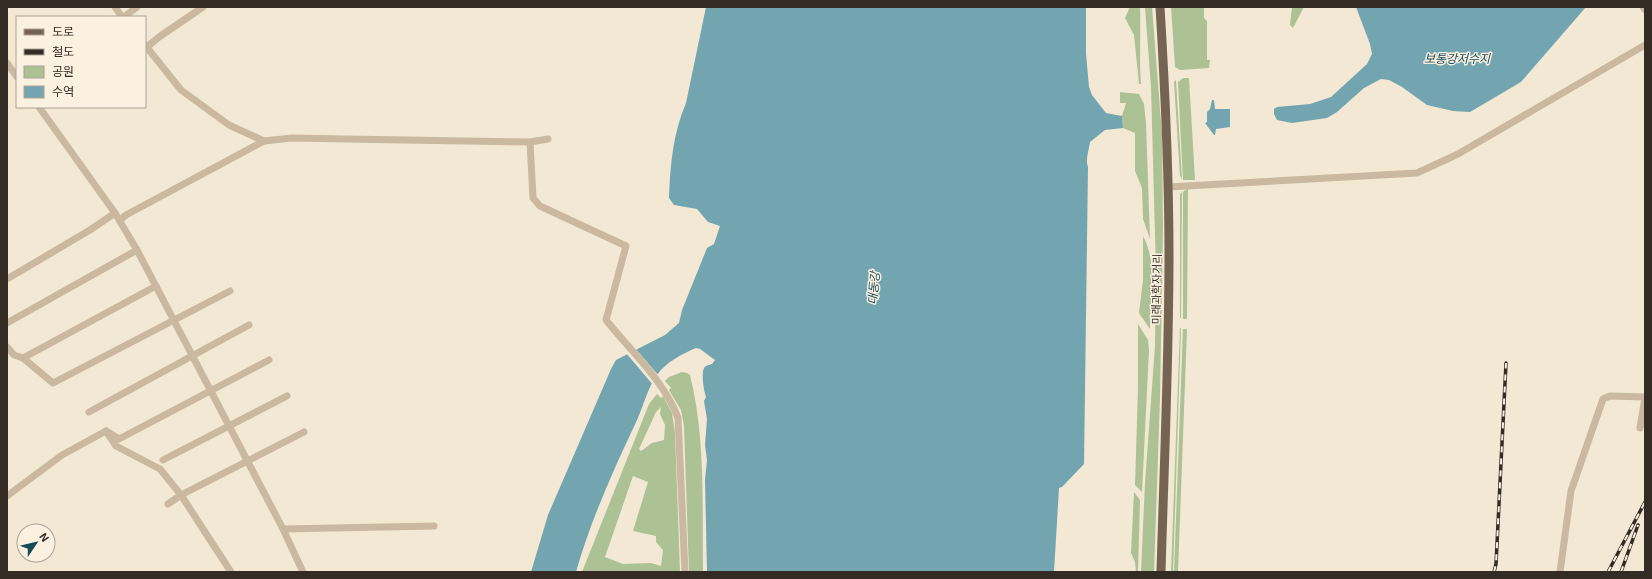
<svg xmlns="http://www.w3.org/2000/svg" width="1652" height="579" font-family="'Exo 2','Noto Sans KR',sans-serif">
<style>
.green{fill:#acc194;fill-rule:evenodd}
.water{fill:#72a5b0}
.pier{fill:#f2e8d4}
.lines{fill:none;stroke-linecap:round;stroke-linejoin:round}
.minor{stroke:#cab9a0;stroke-width:7}
.major{stroke:#766453;stroke-width:9}
.rail-casing{stroke:#332b24;stroke-width:3.5}
.rail{stroke:#faf1e0;stroke-width:2;stroke-dasharray:6;stroke-linecap:butt}
.labels{text-anchor:middle;dominant-baseline:central;stroke-width:3;stroke-linejoin:round;paint-order:stroke}
.street-label{font-size:11px;fill:#332b24;stroke:#faf1e0}
.water-label{font-size:12px;font-style:italic;fill:#174a57;stroke:#faf1e0}
</style>
<rect width="100%" height="100%" fill="#f2e8d4"/>
<g class="green">
<path d="M1130,7h10c1,25 -1,51 1,77h-2l-5,-49 -9,-17z"/>
<polygon points="1145,7 1152,7 1162,135 1163,229 1160,398 1154,572 1141,572 1145,483 1155,346 1156,272 1151,87"/>
<polygon points="1171,7 1204,7 1204,18 1207,21 1207,60 1210,60 1209,68 1180,70 1175,67"/>
<polygon points="1292,7 1304,7 1293,28 1290,25"/>
<polygon points="1183,78 1189,78 1195,180 1183,180 1178,82"/>
<polygon points="1176,80 1182,179 1180,176 1174,82"/>
<polygon points="1120,92 1139,94 1144,104 1146,123 1150,239 1143,219 1142,188 1135,171 1135,133 1123,128 1122,116 1126,103 1120,103"/>
<polygon points="1188,188 1187,319 1183,319 1183,192"/>
<polygon points="1182,192 1181,319 1180,317 1180,194"/>
<path d="M1143,236c15,28 7,63 7,93l-11,-16 4,-33z"/>
<polygon points="1138,324 1148,340 1149,350 1142,492 1135,485 1138,388"/>
<polygon points="1180,328 1181,328 1173,572 1171,572"/>
<polygon points="1183,329 1187,329 1178,572 1174,572"/>
<path d="M682,372l5,1 3,2c16,64 12,132 13,197h-14l-5,-146 -3,-16 -12,-20 2,-2 -6,-7 4,-4z"/>
<path d="M657,394l4,4 2,-2 9,17 3,20 5,139h-98l67,-168zM661,407l-1,7 5,11 -1,15 -12,3 -11,8 -2,-2 17,-37zM633,476l15,6 -15,49 23,5v6l7,8 -2,16 -10,-3 -28,1 -18,-7z"/>
<polygon points="1134,492 1140,500 1138,572 1136,572 1135,562 1131,553"/>
</g>
<g class="water">
<path d="M706,7h380v47l3,33 3,8 14,18 16,3 1,12 -18,2 -15,12c-1,9 -5,17 -2,25l-4,297 -22,23 -3,1 -5,84h-347l-2,-92 2,-20 -2,-15 2,-26 -3,-18 2,-4c-2,-5 -5,-23 -2,-29 2,-3 5,-3 8,-4l3,-4 -15,-11 -4,-1c-14,6 -30,14 -39,27 -10,14 -13,30 -20,45 -23,49 -46,99 -61,152h-45l17,-57 63,-146 5,-9 49,-25 14,-12 3,-13 25,-62 7,-4 6,-18 -12,-4 -11,-13 -23,-4 -5,-7c1,-32 4,-65 17,-95z"/>
<polygon points="1356,7 1586,7 1521,82 1470,112 1453,111 1427,105 1402,87 1389,80 1381,79 1364,88 1337,112 1327,118 1292,123 1277,120 1274,114 1274,109 1277,107 1310,104 1331,97 1367,64 1372,54 1370,44"/>
<polygon points="1212,100 1214,100 1215,109 1230,109 1230,127 1216,129 1215,135 1214,135 1205,123 1207,122 1207,112 1210,109"/>
</g>
<polygon class="pier" points="635,348 659,376 653,385 626,353"/>
<g class="lines">
<g class="minor">
<polyline points="115,7 122,17"/>
<polyline points="1643,7 1645,10"/>
<polyline points="124,17 137,7"/>
<polyline points="145,45 181,90 229,125 264,141"/>
<polyline points="147,47 159,37 203,7"/>
<polyline points="7,63 17,77"/>
<polyline points="39,107 115,213 137,250 283,529 303,572"/>
<path d="M530,142l3,56 7,8 86,40 -20,74c24,30 59,62 72,98l7,154"/>
<polyline points="1168,187 1417,173 1458,154 1645,45"/>
<polyline points="120,220 126,215 264,141 292,138 346,139 530,142 548,139"/>
<polyline points="7,279 90,230 115,213"/>
<polyline points="7,323 137,250"/>
<polyline points="7,347 14,355 23,358 53,383 230,291"/>
<polyline points="23,358 156,286"/>
<polyline points="89,412 249,325"/>
<polyline points="106,431 116,446 160,469 181,495 231,572"/>
<polyline points="108,432 119,439 269,360"/>
<polyline points="163,460 287,396"/>
<polyline points="7,496 62,455 106,431"/>
<polyline points="168,504 181,495 304,432"/>
<polyline points="283,529 434,526"/>
<polyline points="1560,572 1571,491 1603,399 1610,396 1645,397 1640,428"/>
</g>
<path class="major" d="M1160,7c5,82 9,165 9,248 0,105 -5,211 -8,317"/>
<g class="rail-casing">
<g id="rail">
<polyline points="1494,572 1496,564 1506,363"/>
<polyline points="1608,572 1645,502"/>
<polyline points="1621,572 1638,525"/>
</g>
</g>
<use href="#rail" class="rail"/>
</g>
<g class="labels">
<g class="street-label">
<text transform="translate(1156 289) rotate(-89)">미래과학자거리</text>
</g>
<g class="water-label">
<text x="1457" y="58">보통강저수지</text>
<text transform="translate(873 288) rotate(-85)">대동강</text>
</g>
</g>
<rect width="1652" height="579" fill="none" stroke="#332b24" stroke-width="16"/>
<rect x="16" y="16" width="130" height="92" fill="#faf1e0" stroke="#aaa295"/>
<rect x="24" y="29" width="20" height="6" fill="#766453" stroke="#aaa295"/>
<text x="52" y="36" font-size="12" fill="#332b24">도로</text>
<rect x="24" y="49" width="20" height="6" fill="#332b24" stroke="#aaa295"/>
<text x="52" y="56" font-size="12" fill="#332b24">철도</text>
<rect x="24" y="66" width="20" height="12" fill="#acc194" stroke="#aaa295"/>
<text x="52" y="76" font-size="12" fill="#332b24">공원</text>
<rect x="24" y="86" width="20" height="12" fill="#72a5b0" stroke="#aaa295"/>
<text x="52" y="96" font-size="12" fill="#332b24">수역</text>
<g transform="translate(36 543) rotate(55)"><circle r="19" fill="#faf1e0" stroke="#aaa295"/>
<path d="M0-3L7 15L0 10L-7 15Z" fill="#174a57"/>
<text y="-6" font-size="11" font-weight="bold" text-anchor="middle" fill="#332b24">N</text>
</g>
</svg>
